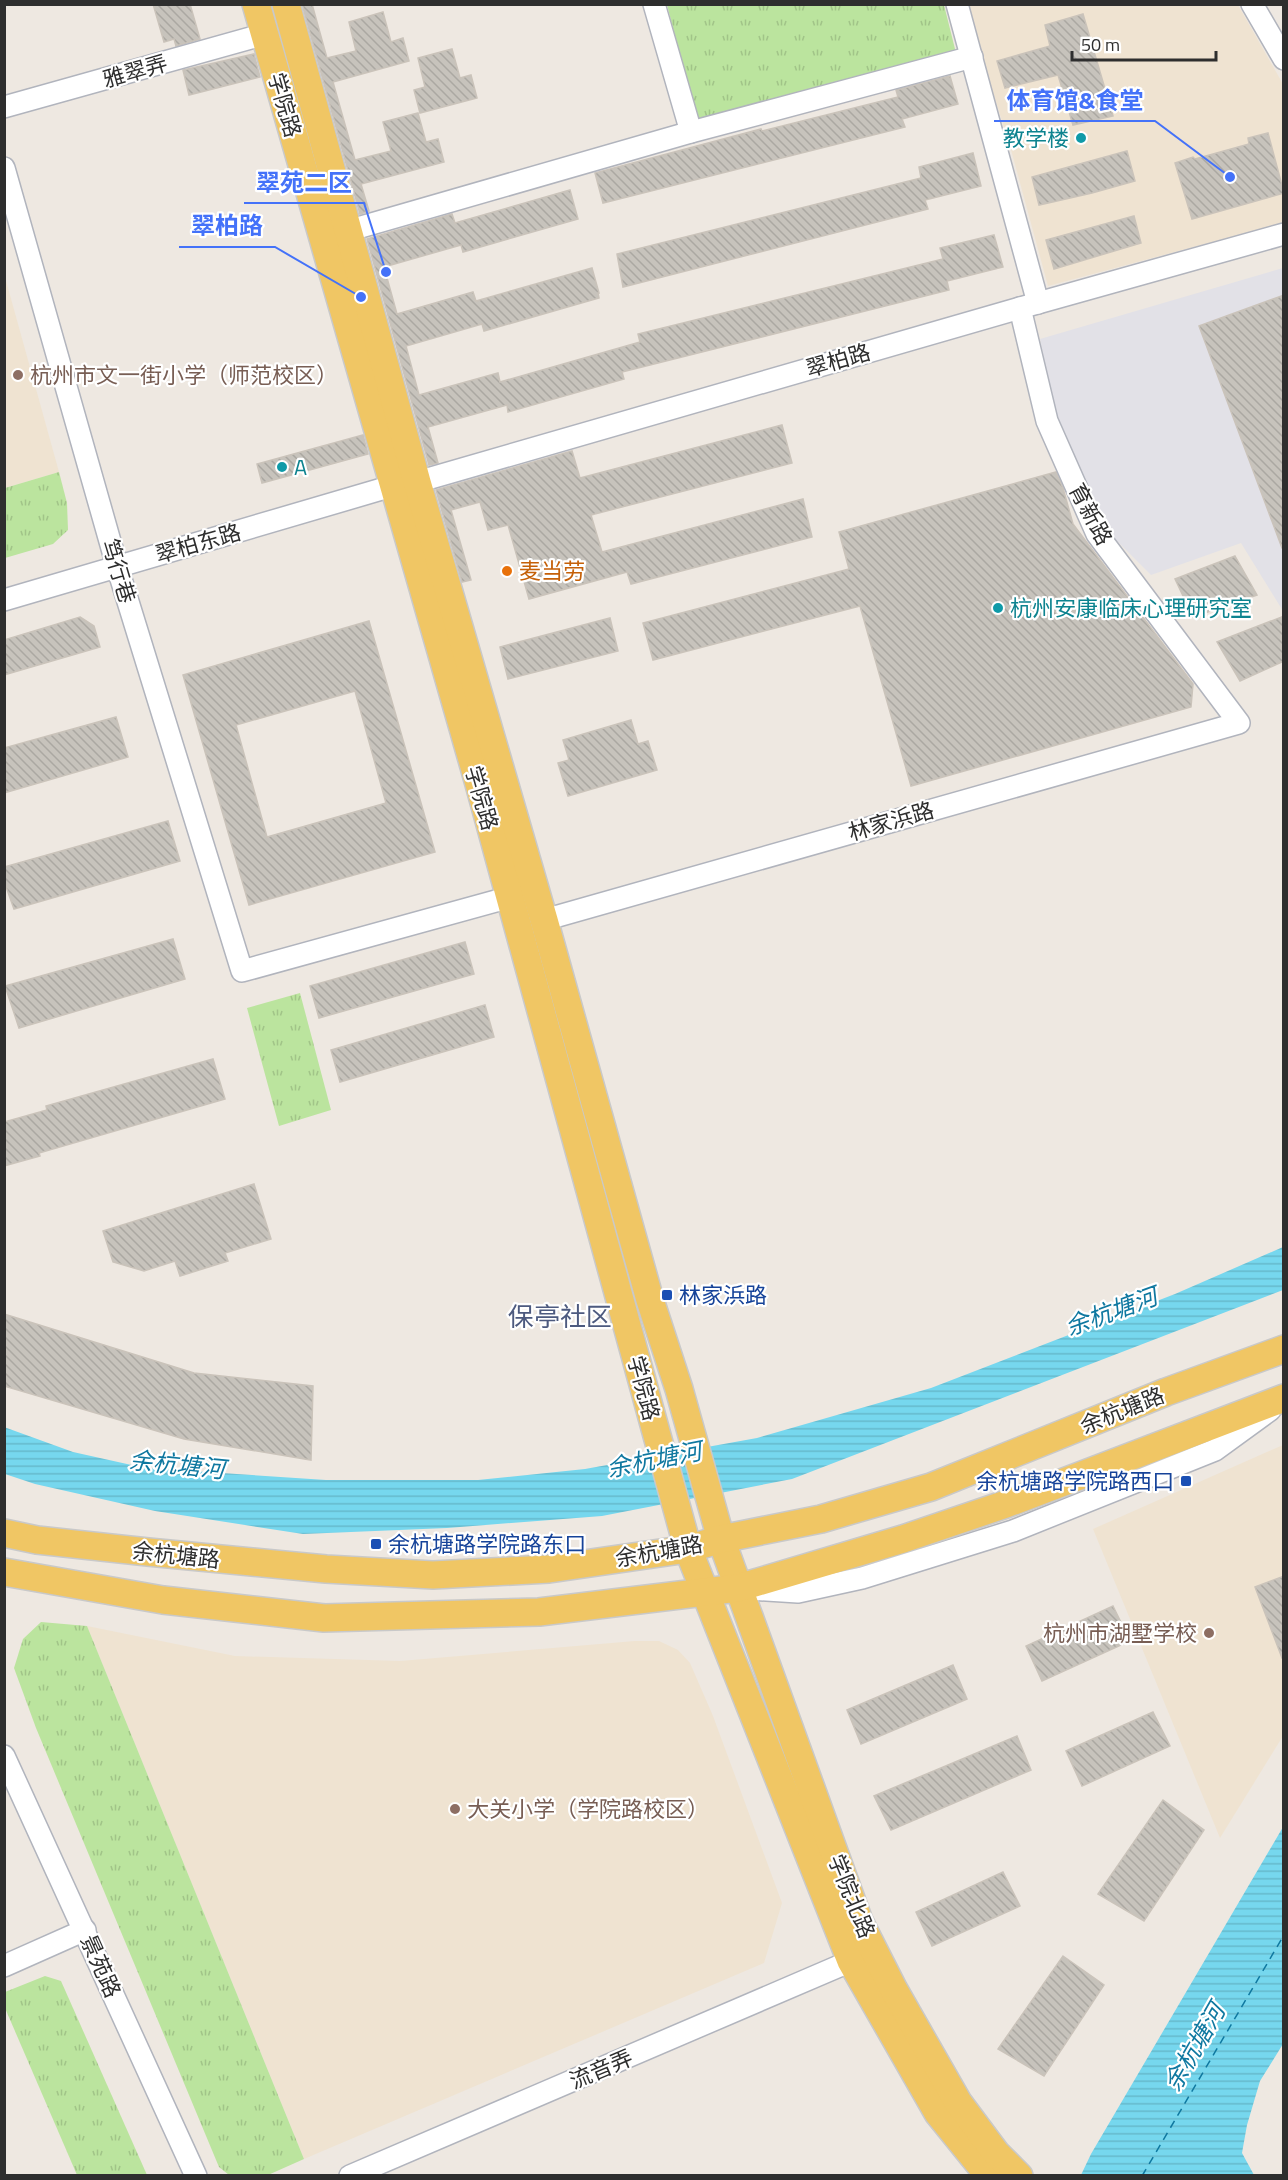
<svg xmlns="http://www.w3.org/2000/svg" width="1288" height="2180" font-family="'Titillium Web','Noto Sans SC',sans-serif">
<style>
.industrial{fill:#e2e1e7}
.education{fill:#efe3d1}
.park{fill:url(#park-tufts)}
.water{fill:url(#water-rules)}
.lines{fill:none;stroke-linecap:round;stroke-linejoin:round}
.ferry{stroke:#0f78a0;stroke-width:1.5;stroke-dasharray:8 6;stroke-linecap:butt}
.building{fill:url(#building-back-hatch);stroke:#cac3ba;stroke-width:1.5;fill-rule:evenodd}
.minor-casing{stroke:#b1b4bd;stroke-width:24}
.major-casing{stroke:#c9c9c9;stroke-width:30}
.minor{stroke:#fff;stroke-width:21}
.major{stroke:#f0c664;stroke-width:27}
.culture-dot{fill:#0f9aa8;stroke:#fff;stroke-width:2}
.education-dot{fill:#8d6e63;stroke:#fff;stroke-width:2}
.food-dot{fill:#e8710a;stroke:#fff;stroke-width:2}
.transit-dot{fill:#1a4fb4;stroke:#fff;stroke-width:2}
.labels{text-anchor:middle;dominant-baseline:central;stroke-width:4.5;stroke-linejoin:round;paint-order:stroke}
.street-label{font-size:22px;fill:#2e2e2e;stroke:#fff}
.culture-label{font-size:22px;fill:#0d838f;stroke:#fff;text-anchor:start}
.education-label{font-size:22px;fill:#785e54;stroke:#fff;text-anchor:start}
.food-label{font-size:22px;fill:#c56008;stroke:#fff;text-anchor:start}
.transit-label{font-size:22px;fill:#164399;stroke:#fff;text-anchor:start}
.water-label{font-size:24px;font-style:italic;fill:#0f78a0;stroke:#fff}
.quarter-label{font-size:26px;fill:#4d5a7f;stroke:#fff}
.leader{fill:none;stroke:#4472f9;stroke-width:2}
.callout-dot{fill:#4472f9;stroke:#fff;stroke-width:2}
.callout-label{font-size:24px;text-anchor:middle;font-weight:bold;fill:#4472f9;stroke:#fff;stroke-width:4.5;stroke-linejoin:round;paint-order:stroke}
</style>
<defs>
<pattern id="park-tufts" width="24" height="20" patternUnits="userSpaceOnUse" patternTransform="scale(1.5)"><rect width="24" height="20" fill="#bbe49e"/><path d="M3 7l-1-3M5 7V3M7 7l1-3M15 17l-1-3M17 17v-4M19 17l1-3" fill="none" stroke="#a1c488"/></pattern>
<pattern id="water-rules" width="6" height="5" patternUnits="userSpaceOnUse" patternTransform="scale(1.5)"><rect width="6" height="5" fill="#76d7ee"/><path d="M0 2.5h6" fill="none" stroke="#66b9cc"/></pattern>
<pattern id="building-back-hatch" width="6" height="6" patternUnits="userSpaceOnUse" patternTransform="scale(1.5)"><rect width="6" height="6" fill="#c7c3bc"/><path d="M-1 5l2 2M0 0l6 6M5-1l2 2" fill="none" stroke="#aba8a2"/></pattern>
</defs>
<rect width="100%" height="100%" fill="#eee8e1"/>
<polygon class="industrial" points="1283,268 1283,611 1241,543 1151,575 1106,530 1053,410 1040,339"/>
<g class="education">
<polygon points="965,5 1238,5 1283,84 1283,223 1048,286 1010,146"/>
<polygon points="5,277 59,472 5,488 4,488"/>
<polygon points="1283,1445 1283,1736 1220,1838 1093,1529"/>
<polygon points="87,1626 235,1656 400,1661 635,1641 659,1641 678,1650 690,1663 713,1716 782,1903 764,1963 304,2159"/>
</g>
<g class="park">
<polygon points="667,5 944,5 956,53 697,121"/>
<polygon points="59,472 67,503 68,530 53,544 5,558 5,488"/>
<polygon points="300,993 331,1110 279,1126 247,1008"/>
<polygon points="41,1622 87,1626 304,2159 268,2175 229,2175 219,2167 36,1728 14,1668 23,1639"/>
<polygon points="45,1976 61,1981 147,2175 77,2175 5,2008 5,1992"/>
</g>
<g class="water">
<polygon points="1283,1247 1283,1290 792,1479 602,1516 447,1528 303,1534 155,1511 35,1484 5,1474 4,1427 73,1452 145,1468 326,1480 478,1480 585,1469 757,1438 931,1388 1175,1294"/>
<polygon points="1283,1827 1283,2044 1260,2081 1247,2125 1242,2153 1254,2175 1081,2175 1091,2154"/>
</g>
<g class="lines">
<polyline class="ferry" points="1142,2176 1284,1935"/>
</g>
<g class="building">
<polygon points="153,4 190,4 200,39 176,46 174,39 164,42"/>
<polygon points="302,4 312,4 327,58 356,51 349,22 383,12 391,42 403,38 409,61 333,82 355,160 391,151 383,122 418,113 426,142 438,139 444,162 361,184 369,211 360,214"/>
<polygon points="1083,14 1113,116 1073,125 1058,75 1005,88 997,61 1050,46 1045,25"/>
<polygon points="452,49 460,78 471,75 477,98 420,113 414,90 425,87 418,58"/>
<polygon points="254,54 260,77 189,95 183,70"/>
<polygon points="950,76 958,104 902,119 905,127 603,203 595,173 761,129 762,131 898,97 896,90"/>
<polygon points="1268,133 1284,193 1192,219 1175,163 1193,157 1195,159 1249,144 1248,138"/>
<polygon points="1127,151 1135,181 1092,193 1039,205 1032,177"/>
<polygon points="973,153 981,186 925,200 928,209 623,287 617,254 921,178 919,167"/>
<polygon points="570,190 578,219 463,252 461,245 384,267 397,314 473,292 476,301 592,268 599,293 598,293 599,298 484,331 482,324 406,346 419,395 498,373 500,382 640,342 638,334 943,259 940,248 994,235 1003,267 947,281 949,290 622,372 624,379 508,412 507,405 428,427 438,463 429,465 367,239 452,214 455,223"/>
<polygon points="1134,216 1141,243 1054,269 1046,240"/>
<polygon points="1284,295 1284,548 1282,548 1199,326"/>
<polygon points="782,425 792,463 591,515 602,552 803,499 812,537 631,584 627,572 529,599 508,525 488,530 480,502 451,510 471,580 462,582 436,490 572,451 580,478"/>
<polygon points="363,435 368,454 262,483 257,464"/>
<polygon points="1056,472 1063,488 1073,524 1193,684 1191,707 911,786 860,606 653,660 643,623 849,569 839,532"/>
<polygon points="1235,556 1257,595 1193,617 1175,579"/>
<polygon points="1284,616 1284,661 1240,681 1217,642"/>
<polygon points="80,617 94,626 100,647 4,675 4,640"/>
<polygon points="610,618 618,651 508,679 500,647"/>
<path d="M369,621l66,231 -186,53 -66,-230zM355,691l31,112 -119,34 -31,-112z"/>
<polygon points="116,717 128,757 4,793 4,748"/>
<polygon points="631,720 638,744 648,741 657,770 568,796 558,763 569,760 563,740"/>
<polygon points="168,821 180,861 14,909 4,881 4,867"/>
<polygon points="173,939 185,979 19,1028 5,986"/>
<polygon points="465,942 474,974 319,1018 310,986"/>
<polygon points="485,1005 494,1037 340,1082 331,1050"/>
<polygon points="213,1059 225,1099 39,1153 40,1156 4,1166 4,1122 47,1110 46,1106"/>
<polygon points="254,1184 271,1239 225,1253 228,1261 180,1276 175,1261 144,1271 113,1262 103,1231"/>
<polygon points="4,1314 194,1373 313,1386 311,1460 184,1439 4,1386"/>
<polygon points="1284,1576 1284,1657 1282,1658 1255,1587"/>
<polygon points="1113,1606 1130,1641 1042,1681 1026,1646"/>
<polygon points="953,1665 967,1699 861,1744 847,1710"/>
<polygon points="1153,1712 1170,1746 1082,1786 1066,1751"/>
<polygon points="1017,1736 1031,1770 891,1830 874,1796"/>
<polygon points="1163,1800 1204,1830 1144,1921 1098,1894"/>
<polygon points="1003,1872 1020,1906 932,1946 916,1912"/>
<polygon points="1063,1956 1104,1985 1044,2076 998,2049"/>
</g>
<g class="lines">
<g class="minor-casing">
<g id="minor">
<polyline points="654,4 691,132"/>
<polyline points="957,4 1038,303"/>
<polyline points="1252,4 1284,59"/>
<polyline points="4,107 265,34"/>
<polyline points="4,168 117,566 242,971 510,897"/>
<polyline points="347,231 691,132 972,57"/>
<polyline points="4,600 392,486 417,482 1020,308 1284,234"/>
<polyline points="544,920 1239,723 1097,534 1047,421 1020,308"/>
<polyline points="748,1589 798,1592 862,1578 1013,1531 1215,1450 1270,1410"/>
<polyline points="4,1756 196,2176"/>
<polyline points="4,1966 85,1930"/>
<polyline points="350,2176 851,1961"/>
</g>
</g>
<g class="major-casing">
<g id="major">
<polyline points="256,4 479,784 688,1549 851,1961 938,2113 989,2176"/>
<polyline points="286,4 417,482 544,920 650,1300 679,1389 721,1539 859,1921 894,1990 958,2102 996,2153 1019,2176"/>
<polyline points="4,1533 37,1540 148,1552 326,1569 433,1575 549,1569 688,1549 721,1539 821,1519 931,1487 1166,1392 1284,1349"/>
<polyline points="4,1572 163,1600 324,1618 539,1612 738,1588 903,1539 1006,1504 1284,1398"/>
</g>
</g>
<use href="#minor" class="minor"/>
<use href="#major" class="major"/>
</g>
<g class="culture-dot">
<circle cx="1081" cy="138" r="6"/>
<circle cx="282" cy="467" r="6"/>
<circle cx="998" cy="608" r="6"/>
</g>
<g class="education-dot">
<circle cx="18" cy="375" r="6"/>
<circle cx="1209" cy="1633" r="6"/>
<circle cx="455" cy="1809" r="6"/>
</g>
<circle class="food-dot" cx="507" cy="571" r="6"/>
<g class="transit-dot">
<rect x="661" y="1289" width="12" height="12" rx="3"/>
<rect x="1180" y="1475" width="12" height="12" rx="3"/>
<rect x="370" y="1538" width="12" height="12" rx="3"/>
</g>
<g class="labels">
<g class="street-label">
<text transform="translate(135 71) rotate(-16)">雅翠弄</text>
<text transform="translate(285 105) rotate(74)">学院路</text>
<text transform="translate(838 360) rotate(-16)">翠柏路</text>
<text transform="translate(1091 514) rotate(62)">育新路</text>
<text transform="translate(198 543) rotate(-16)">翠柏东路</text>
<text transform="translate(119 571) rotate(73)">笃行巷</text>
<text transform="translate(482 798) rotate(74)">学院路</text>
<text transform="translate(891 821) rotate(-16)">林家浜路</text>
<text transform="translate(644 1388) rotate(75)">学院路</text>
<text transform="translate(1122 1410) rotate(-22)">余杭塘路</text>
<text transform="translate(659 1551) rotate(-10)">余杭塘路</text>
<text transform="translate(176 1555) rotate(6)">余杭塘路</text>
<text transform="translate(852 1896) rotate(68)">学院北路</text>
<text transform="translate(101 1966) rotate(66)">景苑路</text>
<text transform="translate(601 2069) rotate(-23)">流音弄</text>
</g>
<g class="culture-label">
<text x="1069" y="138" text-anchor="end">教学楼</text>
<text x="294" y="467">A</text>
<text x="1010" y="608">杭州安康临床心理研究室</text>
</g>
<g class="education-label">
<text x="30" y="375">杭州市文一街小学（师范校区）</text>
<text x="1197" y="1633" text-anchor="end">杭州市湖墅学校</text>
<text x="467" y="1809">大关小学（学院路校区）</text>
</g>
<g class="food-label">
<text x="519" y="571">麦当劳</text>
</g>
<g class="transit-label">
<text x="679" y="1295">林家浜路</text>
<text x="1174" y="1481" text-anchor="end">余杭塘路学院路西口</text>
<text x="388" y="1544">余杭塘路学院路东口</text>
</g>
<g class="water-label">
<text transform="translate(1111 1311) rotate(-20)">余杭塘河</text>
<text transform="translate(654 1459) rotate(-11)">余杭塘河</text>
<text transform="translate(177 1464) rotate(6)">余杭塘河</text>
<text transform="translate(1194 2047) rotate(-60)">余杭塘河</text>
</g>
<g class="quarter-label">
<text x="560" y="1316">保亭社区</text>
</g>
</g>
<path class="leader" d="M1230 177L1155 121H994M386 272L364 203H244M361 297L275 247H179"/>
<g class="callout-dot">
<circle cx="1230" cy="177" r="6"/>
<circle cx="386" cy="272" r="6"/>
<circle cx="361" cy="297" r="6"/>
</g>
<g class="callout-label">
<text x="1075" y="109">体育馆&amp;食堂</text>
<text x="304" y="191">翠苑二区</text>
<text x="227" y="234">翠柏路</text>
</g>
<rect width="1288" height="2180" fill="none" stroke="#2e2e2e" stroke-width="12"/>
<path d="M1072 51v9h144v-9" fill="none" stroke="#2e2e2e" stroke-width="3"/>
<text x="1081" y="51" font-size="18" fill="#2e2e2e" stroke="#ffffff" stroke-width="4.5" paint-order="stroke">50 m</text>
</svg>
